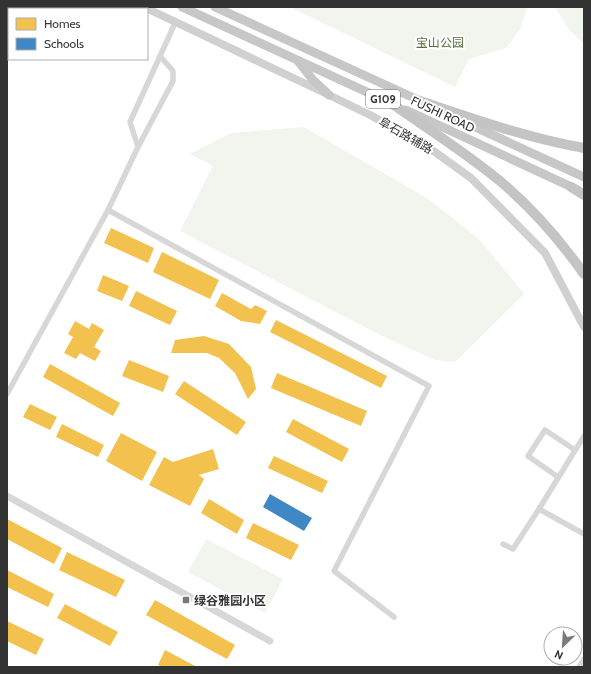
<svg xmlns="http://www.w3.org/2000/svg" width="591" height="674" font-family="Cabin,'Noto Sans SC',sans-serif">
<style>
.green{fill:#f1f5ed}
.homes{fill:#f2c14e}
.schools{fill:#3f88c5}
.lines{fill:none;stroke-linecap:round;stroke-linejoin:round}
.minor{stroke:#d7d7d7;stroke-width:5.5}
.tertiary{stroke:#d7d7d7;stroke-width:7}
.secondary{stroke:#d0d0d0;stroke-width:8}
.trunk{stroke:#c7c7c7;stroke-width:9}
.motorway{stroke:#c4c4c4;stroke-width:10}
.poi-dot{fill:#7a7a7a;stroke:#fff;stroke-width:1.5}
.labels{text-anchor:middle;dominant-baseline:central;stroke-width:4;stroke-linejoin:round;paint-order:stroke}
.shield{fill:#fff;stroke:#707070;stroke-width:1}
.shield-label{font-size:11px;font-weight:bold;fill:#333}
.park-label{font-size:12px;fill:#56703f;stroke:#fff}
.street-label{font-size:12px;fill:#333;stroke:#fff}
.poi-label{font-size:12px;font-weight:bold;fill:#333;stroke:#fff;text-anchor:start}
</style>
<rect width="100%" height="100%" fill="#fff"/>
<g class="green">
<polygon points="290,7 527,7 521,28 506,48 469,59 455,87"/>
<polygon points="555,7 584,7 584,44 570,31"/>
<polygon points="304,127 430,200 480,240 524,294 455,362 435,360 380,335 180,231 213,166 190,154 231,133"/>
<polygon points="206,539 283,579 265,613 188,572"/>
</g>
<g class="homes">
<polygon points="111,228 154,248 148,263 104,243"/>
<polygon points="162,252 219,280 210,299 153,272"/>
<polygon points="103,275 129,286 122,301 97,291"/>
<polygon points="136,291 177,311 170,325 129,306"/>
<polygon points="222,293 251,309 255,305 267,311 260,324 241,321 215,306"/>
<polygon points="276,320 387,376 381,388 270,332"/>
<polygon points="75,321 89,329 92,323 104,330 94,347 101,351 95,361 80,353 76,359 64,353 73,337 68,334"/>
<polygon points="204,336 229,344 251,367 256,389 248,399 235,373 219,358 207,353 171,353 175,340"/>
<polygon points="129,360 169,376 163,392 122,376"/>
<polygon points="50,364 120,403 113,416 43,377"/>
<polygon points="277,373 367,411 361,426 271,388"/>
<polygon points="184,381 246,422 237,435 175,394"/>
<polygon points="30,404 57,417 50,430 23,417"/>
<polygon points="293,419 349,449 342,462 286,432"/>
<polygon points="62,424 104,445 98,457 56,437"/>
<polygon points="121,433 157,452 142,481 106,461"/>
<polygon points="213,449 219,469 199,475 204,479 190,506 149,485 164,457 173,462"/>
<polygon points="274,456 328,481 322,493 268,468"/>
<polygon points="209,499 244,520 237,534 201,513"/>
<polygon points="7,519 62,548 54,564 7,539"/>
<polygon points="253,523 299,545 291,560 246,538"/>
<polygon points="67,552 125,580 116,597 59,570"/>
<polygon points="7,570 54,594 48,607 7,587"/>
<polygon points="155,600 235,645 227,659 146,615"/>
<polygon points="65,604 118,632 110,646 57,618"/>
<polygon points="7,621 44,639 36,655 7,641"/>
<polygon points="165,650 197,667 162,667 158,665"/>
</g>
<polygon class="schools" points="270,494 312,518 304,531 263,507"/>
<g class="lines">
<g class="minor">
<polyline points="138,147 130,122 176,21"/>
<polyline points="108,210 429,386 334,571 394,617"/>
<polyline points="7,394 108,210 138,147 173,81 173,71 160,56"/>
<polyline points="584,436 539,509 584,534"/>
<polyline points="558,477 528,456 545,430 575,450"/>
<polyline points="503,544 513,549 539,509"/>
<polyline points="579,667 584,659"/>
</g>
<polyline class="tertiary" points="7,496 270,641"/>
<polyline class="secondary" points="144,7 329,95 372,116 435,152 471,178 545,253 584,327"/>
<g class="trunk">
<polyline points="182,7 393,104"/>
<polyline points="215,7 427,104"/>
<polyline points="298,61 313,80 329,95"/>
<polyline points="406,110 578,190"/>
<polyline points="449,115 584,177"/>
</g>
<g class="motorway">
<path d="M388,101c37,26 77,51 112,80 32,27 60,59 84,93"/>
<path d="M420,101c54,18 107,37 164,47"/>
<polyline points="571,187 584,195"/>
</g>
</g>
<rect class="poi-dot" x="182" y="596" width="8" height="8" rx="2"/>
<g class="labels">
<rect class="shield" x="366" y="90" width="34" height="18" rx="3"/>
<g class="shield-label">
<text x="383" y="99">G109</text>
</g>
<g class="park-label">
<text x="440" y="42">宝山公园</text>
</g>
<g class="street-label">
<text transform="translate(443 114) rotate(25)">FUSHI ROAD</text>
<text transform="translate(406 135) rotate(30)">阜石路辅路</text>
</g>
<g class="poi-label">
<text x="194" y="600">绿谷雅园小区</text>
</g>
</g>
<rect width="591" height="674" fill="none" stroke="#333333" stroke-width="16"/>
<rect x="8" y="8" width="140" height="52" fill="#ffffff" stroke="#adadad"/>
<rect x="16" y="18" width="20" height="12" fill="#f2c14e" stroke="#adadad"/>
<text x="44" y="28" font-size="12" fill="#333333">Homes</text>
<rect x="16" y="38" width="20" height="12" fill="#3f88c5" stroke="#adadad"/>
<text x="44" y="48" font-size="12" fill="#333333">Schools</text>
<g transform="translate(563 646) rotate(205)"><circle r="19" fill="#ffffff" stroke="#adadad"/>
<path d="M0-3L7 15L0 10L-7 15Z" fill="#7a7a7a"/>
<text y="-6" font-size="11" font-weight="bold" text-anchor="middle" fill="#333333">N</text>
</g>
</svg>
